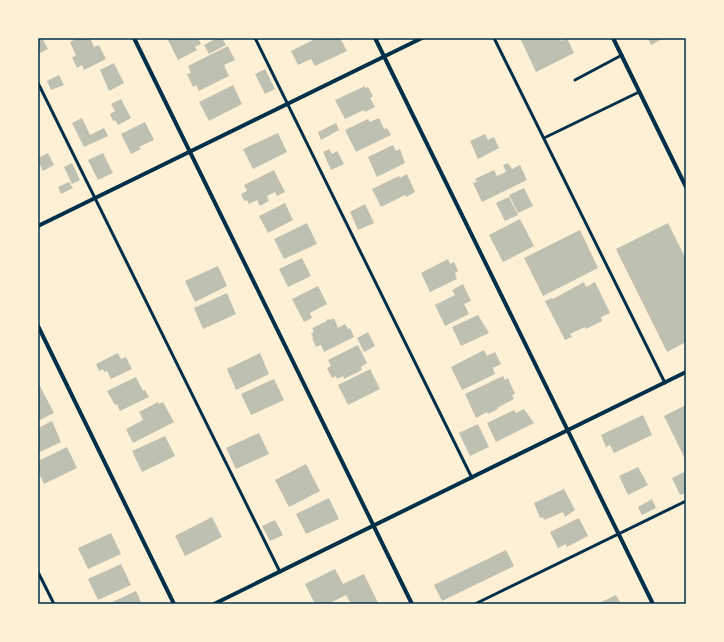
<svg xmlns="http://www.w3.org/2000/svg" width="724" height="642" font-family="'Titillium Web',sans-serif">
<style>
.building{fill:#bec0b2}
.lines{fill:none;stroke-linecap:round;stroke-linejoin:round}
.service{stroke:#003049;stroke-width:3}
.minor{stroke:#003049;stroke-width:4}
.neatline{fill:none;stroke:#003049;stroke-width:1.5}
</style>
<rect width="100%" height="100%" fill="#fdf0d5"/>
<g class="building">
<polygon points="38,38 42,38 48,49 38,54"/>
<polygon points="78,38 80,38 81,40 85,38 90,38 94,47 99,45 106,59 84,70 82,65 77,68 72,57 76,56 70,42"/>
<polygon points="172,38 198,38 201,44 195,47 197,50 178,60 168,40"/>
<polygon points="217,38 222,38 226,45 209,54 204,45"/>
<polygon points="317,38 340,38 347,51 315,66 311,59 298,65 291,51"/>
<polygon points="520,38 559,38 561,41 567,38 574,53 536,72"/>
<polygon points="648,38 664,38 651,45"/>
<polygon points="228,46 235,60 224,65 229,76 199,91 196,85 193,87 187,74 191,73 188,66"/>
<polygon points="114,63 124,83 109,91 100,70"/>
<polygon points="265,69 275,89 265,94 255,74"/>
<polygon points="59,75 64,85 51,90 47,81"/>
<polygon points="233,85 242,104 209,121 199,102"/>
<polygon points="365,86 365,88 368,87 373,96 370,98 375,107 365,112 364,110 345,119 335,100"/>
<polygon points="121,99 131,118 118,125 115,120 113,121 110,114 115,111 111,104"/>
<polygon points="82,118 90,135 104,128 108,136 84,147 72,123"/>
<polygon points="379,118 384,129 387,128 391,135 356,152 345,130 368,119 370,122"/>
<polygon points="145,122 154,140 139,147 141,149 131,154 121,134"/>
<polygon points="336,123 339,130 321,140 318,132"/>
<polygon points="278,133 287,152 253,169 243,149"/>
<polygon points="485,134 488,140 494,137 499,148 478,159 470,141"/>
<polygon points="393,145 396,151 400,149 405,163 377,177 368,157"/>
<polygon points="329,149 332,154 337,151 344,164 331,170 323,152"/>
<polygon points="48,153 54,165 43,171 38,161 38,158"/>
<polygon points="103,153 113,173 98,180 88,160"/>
<polygon points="72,163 80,180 72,184 64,167"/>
<polygon points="508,163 512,169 520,165 527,180 482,202 473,183 477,182 475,179 494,170 497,176 506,172 503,165"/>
<polygon points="274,170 285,192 277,196 275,192 267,196 269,201 260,206 257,200 249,204 247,200 244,201 241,194 247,191 244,185"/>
<polygon points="407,174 415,192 406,197 405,195 381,207 372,189 399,176 400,178"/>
<polygon points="69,182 73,188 61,194 58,187"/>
<polygon points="524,188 533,206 518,213 509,195"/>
<polygon points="509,197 518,215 505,221 496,203"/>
<polygon points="285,203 293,220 268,233 259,216"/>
<polygon points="365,204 374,223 358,230 350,212"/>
<polygon points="520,219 534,246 503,262 489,235"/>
<polygon points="307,223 317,244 284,259 274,239"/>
<polygon points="668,223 686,259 686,342 667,352 616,249"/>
<polygon points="580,230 598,268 543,296 524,258"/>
<polygon points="302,258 311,276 288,287 279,269"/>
<polygon points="448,259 450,264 454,262 458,271 455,273 457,279 430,292 421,273"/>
<polygon points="218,266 227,286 195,302 185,281"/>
<polygon points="584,282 586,287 595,282 610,313 601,317 602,321 586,329 585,327 570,334 572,337 565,340 545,301 552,298 553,299"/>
<polygon points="463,284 471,301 464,304 469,314 445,326 435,305 455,295 452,290"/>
<polygon points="318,286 327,304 310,313 312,318 304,322 292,299"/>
<polygon points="227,293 236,314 203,329 194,308"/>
<polygon points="478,315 489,333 461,346 452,327"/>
<polygon points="334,318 338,328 345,324 348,329 350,328 354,337 324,352 321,345 316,347 312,338 313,337 311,333 314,332 312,328 327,321 326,320 329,319 330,320"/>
<polygon points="368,332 375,346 364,352 357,338"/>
<polygon points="358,345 367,363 361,367 362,370 344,379 343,376 337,379 336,376 332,378 327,368 331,366 328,360"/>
<polygon points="484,350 487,356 495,352 501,364 493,368 495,374 462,390 451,367"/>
<polygon points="118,353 121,359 126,357 132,369 111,379 107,371 104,372 103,369 99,371 96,364"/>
<polygon points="260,353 269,374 236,390 227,369"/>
<polygon points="370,369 380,389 348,405 338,385"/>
<polygon points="503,376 505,380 508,378 515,394 512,395 514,399 497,408 498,409 488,414 487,412 476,418 465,394"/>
<polygon points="136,377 143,391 145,390 149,397 120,411 117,404 115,405 107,391"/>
<polygon points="274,379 284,400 251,415 241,394"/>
<polygon points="40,386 54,413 38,421 38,387"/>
<polygon points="158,402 159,404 163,402 174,422 133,443 126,429 143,420 139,412"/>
<polygon points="686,405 686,461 664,416"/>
<polygon points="524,409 534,423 496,442 487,423 514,410 516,413"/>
<polygon points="643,415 652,435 614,453 610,445 606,447 601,435"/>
<polygon points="52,421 61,442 38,453 38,428"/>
<polygon points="478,424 489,447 470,456 459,433"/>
<polygon points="259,433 269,454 236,469 226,448"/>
<polygon points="165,436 175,456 142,472 132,451"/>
<polygon points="67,447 77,468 44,484 38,471 38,461"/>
<polygon points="306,464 320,491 289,507 275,480"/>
<polygon points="638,467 648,485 628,495 619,476"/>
<polygon points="686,471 686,493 680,495 672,478"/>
<polygon points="564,489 575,510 565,517 563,512 544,520 543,517 540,518 534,503"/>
<polygon points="329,498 339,519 306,534 296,514"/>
<polygon points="652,499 656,508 642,515 638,507"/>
<polygon points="212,517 222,537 185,556 175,536"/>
<polygon points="579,518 588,536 567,547 566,544 558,548 550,532"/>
<polygon points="275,520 283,535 270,541 262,526"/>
<polygon points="111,533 121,554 88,569 78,548"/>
<polygon points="506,550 514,566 442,601 434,585"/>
<polygon points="121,564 131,585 98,600 88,579"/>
<polygon points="335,569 343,584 364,574 378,603 375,604 351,604 346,595 328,604 315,604 305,584"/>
<polygon points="136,591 142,604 108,604"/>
<polygon points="616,595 621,604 597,604"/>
</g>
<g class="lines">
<g class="service">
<polyline points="255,38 472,478"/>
<polyline points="494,38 665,383"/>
<polyline points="575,80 622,55"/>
<polyline points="38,83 280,572"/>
<polyline points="544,138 639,92"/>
<polyline points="38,572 54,604"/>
<polyline points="475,604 686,501"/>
</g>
<g class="minor">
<polyline points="134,38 412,604"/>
<polyline points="375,38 653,604"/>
<polyline points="613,38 686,187"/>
<polyline points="38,226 422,38"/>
<polyline points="38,326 174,604"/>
<polyline points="214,604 686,372"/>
</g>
</g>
<rect width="724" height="642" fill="none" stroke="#fdf0d5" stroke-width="78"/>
<rect x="39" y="39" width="646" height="564" class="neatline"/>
</svg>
